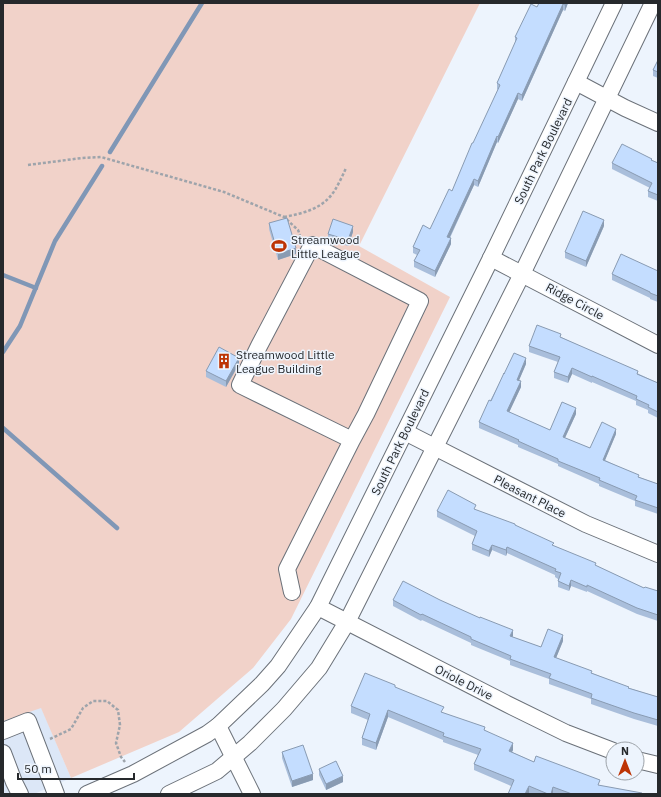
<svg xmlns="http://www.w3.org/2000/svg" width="661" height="797" font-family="'IBM Plex Sans',sans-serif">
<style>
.built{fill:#dce7f7}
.green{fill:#f1d2c9}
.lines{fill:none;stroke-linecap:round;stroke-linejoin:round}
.stream{stroke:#8097b6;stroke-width:4.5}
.minor-casing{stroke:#6b7179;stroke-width:18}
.path{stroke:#9ea4ab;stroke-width:2.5;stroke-dasharray:3 2;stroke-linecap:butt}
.minor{stroke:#fff;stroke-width:16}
.wall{fill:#a9bedb}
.shaded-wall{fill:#899bb2}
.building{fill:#c4ddff;stroke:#899bb2}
.labels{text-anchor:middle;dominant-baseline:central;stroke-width:3;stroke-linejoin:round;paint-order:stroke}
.street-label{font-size:12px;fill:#26292c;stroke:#edf4fd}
.poi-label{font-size:12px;fill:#26292c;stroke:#edf4fd;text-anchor:start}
</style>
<rect width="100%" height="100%" fill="#edf4fd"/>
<polygon class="built" points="41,707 71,778 34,794 3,794 3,721"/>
<polygon class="green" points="3,3 480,3 359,246 450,297 291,619 253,668 179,732 71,778 41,708 3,721"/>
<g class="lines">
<g class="stream">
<polyline points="110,152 202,3"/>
<polyline points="3,275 36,288"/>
<polyline points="3,352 20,326 55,241 102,166"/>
<polyline points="3,428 117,528"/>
</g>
<g class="minor-casing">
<g id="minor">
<polyline points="576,82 625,108 658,123"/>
<polyline points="491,258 658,345"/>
<polyline points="405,432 586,524 658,554"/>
<polyline points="292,592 287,569 352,440 366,414 420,301 312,245 259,346 240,385 352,440"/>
<polyline points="318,607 507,704 566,733 613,751"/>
<polyline points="218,726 252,794"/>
<polyline points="3,731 28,721 56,794"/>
<polyline points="3,753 14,782 20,794"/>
<polyline points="637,760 658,765"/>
<polyline points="87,794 133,774 207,734 218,726 262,684 278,666 318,607 491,258 614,3"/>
<polyline points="169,794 217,771 250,743 284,709 319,668 347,622 522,274 653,3"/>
</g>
</g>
<g class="path">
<polyline points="28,165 82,158 101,157 224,192 284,217 298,230 300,235"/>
<path d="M284,217c20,-4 39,-8 51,-27 4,-7 8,-15 11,-22"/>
<polyline points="50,739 71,729 83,708 93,701 107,701 118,710 120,725 116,743 121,757 125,762"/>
</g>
<use href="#minor" class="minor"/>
</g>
<g class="wall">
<polygon points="539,3 568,3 565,11 563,10 522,101 518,99 498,143 497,142 478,187 474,185 450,238 451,244 435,277 414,267 414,261 417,255 413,253 413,247 430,229 452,191 498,90 497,89 497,83 515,43 515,37 537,7"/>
<polygon points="658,60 658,78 653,76 653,70"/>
<polygon points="652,160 658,163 658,201 648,197 648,191 650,188 612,169 612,163"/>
<polygon points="269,223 296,254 278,260 269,229"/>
<polygon points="604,226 586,267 565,258 565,252"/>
<polygon points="353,232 348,246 328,239 328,234"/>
<polygon points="658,271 658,302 650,299 650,298 612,280 612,274"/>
<polygon points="561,337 658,383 658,418 648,413 648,410 636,405 636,401 592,382 592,383 572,374 568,383 554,378 554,372 558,362 529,352 529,346"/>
<polygon points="239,364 226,387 206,377 206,371"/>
<polygon points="526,364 519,380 521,387 509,412 550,430 576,414 565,438 590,448 616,434 605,460 639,477 658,484 658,514 635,506 635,501 599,486 599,484 558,466 558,464 518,447 518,445 479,428 479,422 504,374"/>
<polygon points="476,510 515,525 554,546 644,588 658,591 658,621 637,614 587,591 587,592 571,586 569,591 558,587 558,579 555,577 555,575 507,553 506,556 492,550 489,557 472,550 472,544 475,536 437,517 437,511"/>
<polygon points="393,600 512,637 541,647 563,641 556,658 592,673 629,688 658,697 658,726 634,719 591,704 591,699 549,684 549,679 510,665 510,661 471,645 471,643 422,620 421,621 393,606"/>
<polygon points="395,687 444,713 485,730 513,750 512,752 534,762 600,786 642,794 531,794 511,786 474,770 474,764 478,755 443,742 443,740 388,717 376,750 362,745 362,738 368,720 351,713 351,706"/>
<polygon points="282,752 313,780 292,787 282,758"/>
<polygon points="319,769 343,782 326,790 319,775"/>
</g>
<g class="shaded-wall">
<polygon points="566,3 568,3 565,11 565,5"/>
<polygon points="563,4 563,10 522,101 522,95"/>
<polygon points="518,93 518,99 498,143 498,137"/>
<polygon points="497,136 497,142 478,187 478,181"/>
<polygon points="474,179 474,185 447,243 447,237"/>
<polygon points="604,220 604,226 586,267 586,261"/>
<polygon points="353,226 353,232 348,246 348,240"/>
<polygon points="451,238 451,244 435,277 435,271"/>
<polygon points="296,248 296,254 278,260 278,254"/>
<polygon points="239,358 239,364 226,387 226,381"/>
<polygon points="526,358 526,364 517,385 517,380"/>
<polygon points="572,368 572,374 568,383 568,377"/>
<polygon points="521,381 521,387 507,417 507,411"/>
<polygon points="576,408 576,414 563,442 563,437"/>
<polygon points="616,429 616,434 603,465 603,460"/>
<polygon points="492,545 492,550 489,557 489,551"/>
<polygon points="507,547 507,553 506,556 506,550"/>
<polygon points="571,580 571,586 569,591 569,586"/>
<polygon points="513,630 513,636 510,642 510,636"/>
<polygon points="563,635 563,641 554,663 554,657"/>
<polygon points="388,710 388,717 376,750 376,743"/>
<polygon points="513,743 513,750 509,758 509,751"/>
<polygon points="313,774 313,780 292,787 292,781"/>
<polygon points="343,776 343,782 326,790 326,784"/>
<polygon points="529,786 529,793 528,794 525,794"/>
<polygon points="553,787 553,794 551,794"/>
</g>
<g class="building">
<polygon points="539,3 566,3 565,5 563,4 522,95 518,93 498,137 497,136 478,181 474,179 447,237 451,238 435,271 414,261 420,250 413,247 423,225 430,229 449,189 452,191 472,143 473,143 500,85 497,83 517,38 515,37 531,4 537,7"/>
<polygon points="658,60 658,72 653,70"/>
<polygon points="622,144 652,159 651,160 658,163 658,195 648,191 652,183 612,163"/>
<polygon points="583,211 604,220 586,261 565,252"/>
<polygon points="287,218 296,248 278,254 269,223"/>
<polygon points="333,219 353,226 348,240 328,234"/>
<polygon points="621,254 658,271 658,296 650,293 650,292 612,274"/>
<polygon points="537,325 561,334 560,337 638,371 637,374 658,383 658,412 648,407 649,405 636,399 637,396 592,376 592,377 572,368 568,377 554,372 560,357 529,346"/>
<polygon points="219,347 239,358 226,381 206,371"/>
<polygon points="514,353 526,358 517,380 521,381 507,411 550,430 562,402 576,408 563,437 590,448 602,422 616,429 603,460 639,475 638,477 658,484 658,508 635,500 637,496 599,480 600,478 558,461 558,459 518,441 519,440 479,422 489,400 491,401 504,373 504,374"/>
<polygon points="448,490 476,505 474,509 515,524 515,525 554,543 552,545 596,563 595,565 644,588 645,587 658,591 658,615 637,608 587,585 587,587 571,580 569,586 558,581 561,573 555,571 556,569 507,547 506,550 492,545 489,551 472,544 477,531 437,511"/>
<polygon points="403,581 440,600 480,618 480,617 513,630 510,636 541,647 548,629 563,635 554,657 592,671 591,673 629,687 628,688 658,697 658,720 634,713 591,698 592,694 549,678 551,674 510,659 511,656 471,639 471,637 422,614 421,615 393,600"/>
<polygon points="365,673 395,685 395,687 444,707 441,712 485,727 484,730 513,743 509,751 534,762 536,756 600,780 598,785 642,793 642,794 572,794 553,787 551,794 548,794 529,786 525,794 508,794 514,780 474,764 481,749 443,736 444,733 388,710 376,743 362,738 370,714 351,706"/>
<polygon points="303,745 313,774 292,781 282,752"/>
<polygon points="336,761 343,776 326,784 319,769"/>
</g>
<defs>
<g id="stadium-bare" transform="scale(1.2)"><path d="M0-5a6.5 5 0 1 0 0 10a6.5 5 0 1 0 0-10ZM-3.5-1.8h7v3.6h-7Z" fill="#bd3405" stroke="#edf4fd" stroke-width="2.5" paint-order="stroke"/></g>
<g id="building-bare" transform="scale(1.2)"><path d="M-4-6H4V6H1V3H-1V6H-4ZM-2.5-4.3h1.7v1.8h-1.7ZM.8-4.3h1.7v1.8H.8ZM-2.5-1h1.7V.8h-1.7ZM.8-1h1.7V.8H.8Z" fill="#bd3405" stroke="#edf4fd" stroke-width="2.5" paint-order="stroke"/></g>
</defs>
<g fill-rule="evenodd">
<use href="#stadium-bare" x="279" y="246"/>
<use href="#building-bare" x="224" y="361"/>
</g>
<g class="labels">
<g class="street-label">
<text transform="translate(543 151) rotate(-64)">South Park Boulevard</text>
<text transform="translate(575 301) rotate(28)">Ridge Circle</text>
<text transform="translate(400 442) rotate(-64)">South Park Boulevard</text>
<text transform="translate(530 496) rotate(27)">Pleasant Place</text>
<text transform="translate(464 682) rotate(27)">Oriole Drive</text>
</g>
<g class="poi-label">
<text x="291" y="239">Streamwood<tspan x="291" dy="14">Little League</tspan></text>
<text x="236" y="354">Streamwood Little<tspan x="236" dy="14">League Building</tspan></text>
</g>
</g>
<rect width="661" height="797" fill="none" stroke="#26292c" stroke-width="8"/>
<g transform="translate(625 761)"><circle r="19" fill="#edf4fd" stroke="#9da3a9"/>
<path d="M0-3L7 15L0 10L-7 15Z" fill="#bd3405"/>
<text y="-6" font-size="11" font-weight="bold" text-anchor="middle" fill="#26292c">N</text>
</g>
<path d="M18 773v6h116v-6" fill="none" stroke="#26292c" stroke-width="2"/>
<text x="24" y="773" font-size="12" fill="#26292c" stroke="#edf4fd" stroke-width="3" paint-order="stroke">50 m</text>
</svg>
